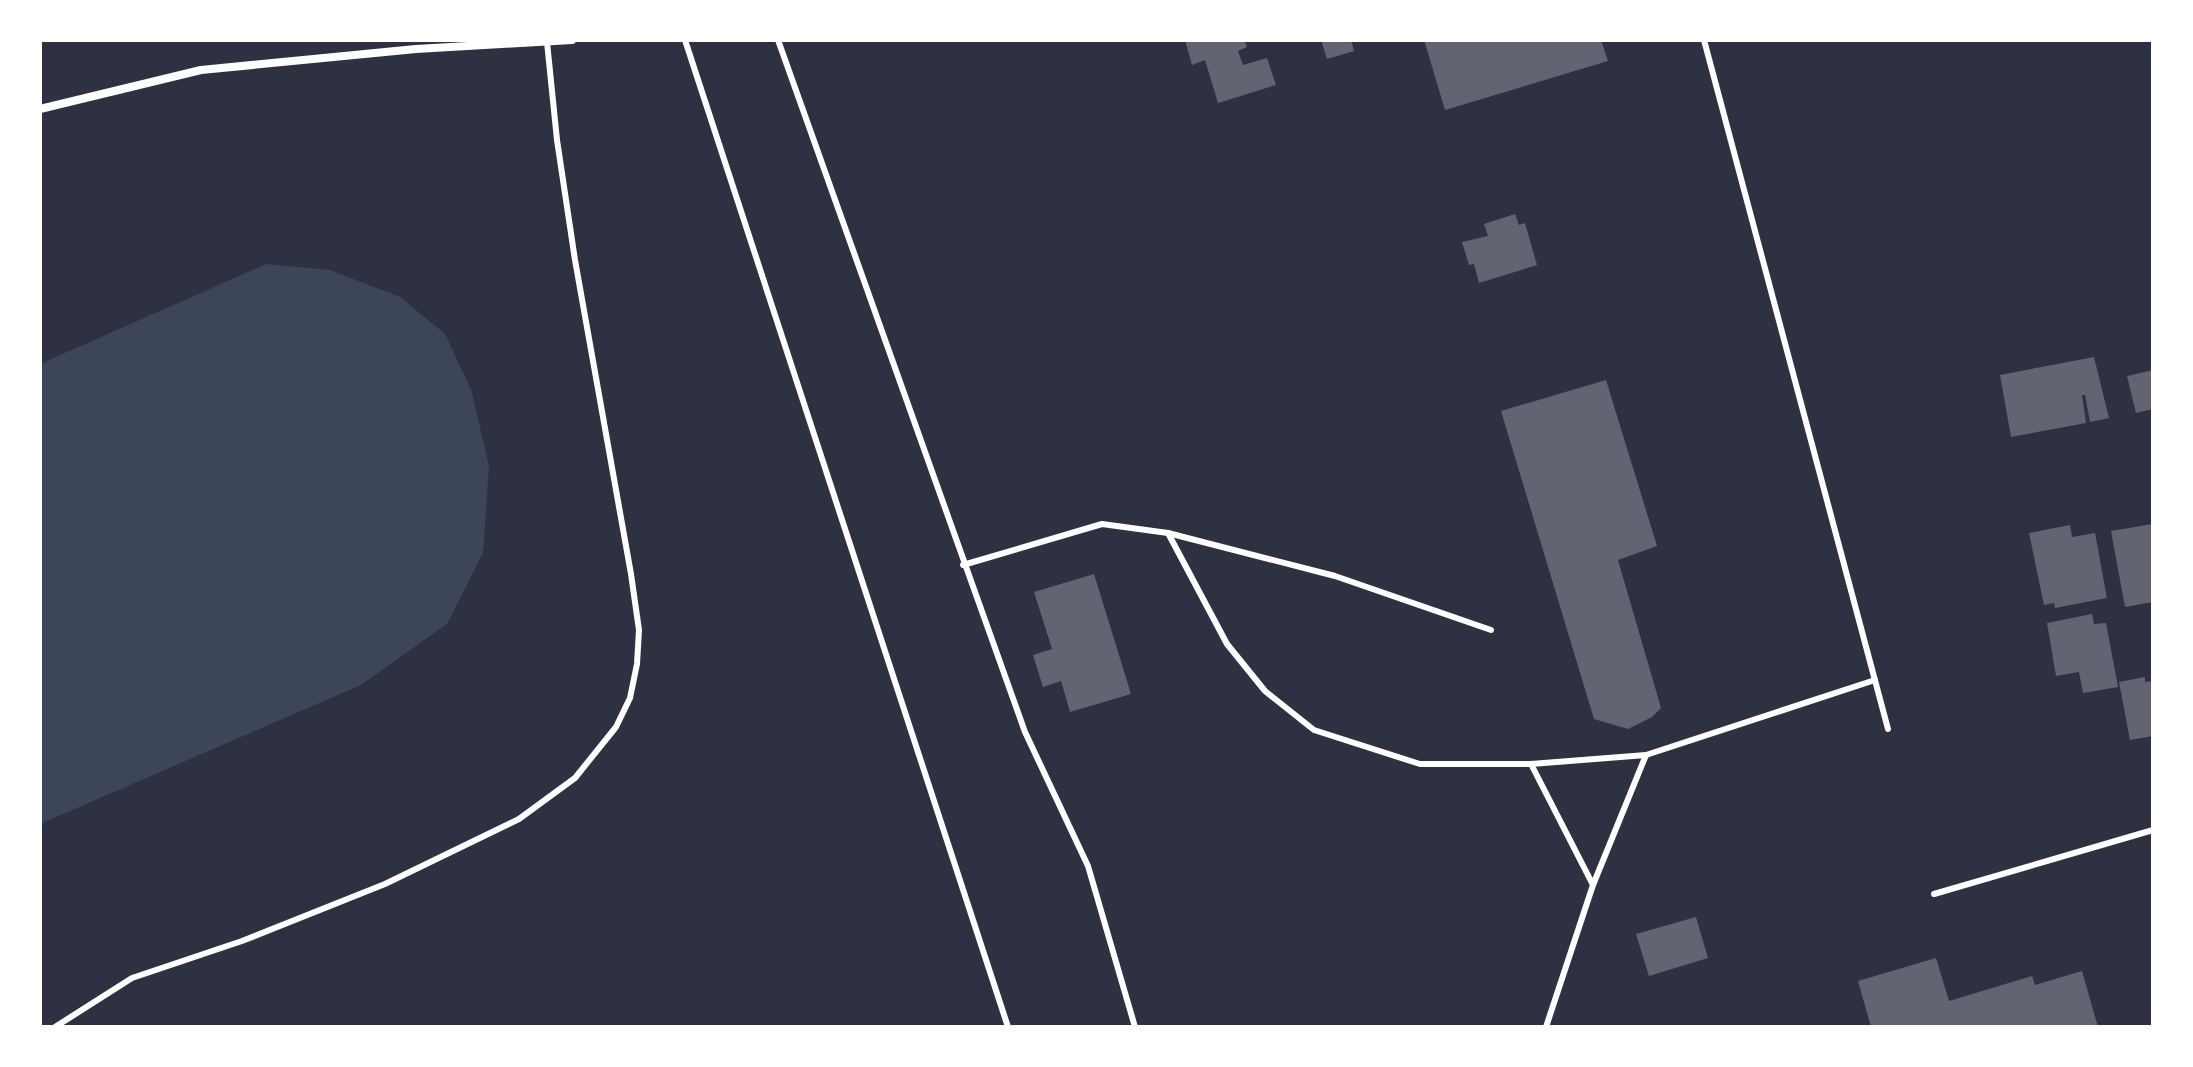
<svg xmlns="http://www.w3.org/2000/svg" width="2193" height="1067" font-family="Barlow,sans-serif">
<style>
.green{fill:#3c4559}
.building{fill:#626471}
.lines{fill:none;stroke-linecap:round;stroke-linejoin:round}
.service{stroke:#fff;stroke-width:6}
.minor{stroke:#fff;stroke-width:8}
</style>
<rect width="100%" height="100%" fill="#2d3142"/>
<polygon class="green" points="266,264 330,270 400,297 445,334 471,389 489,466 483,553 447,624 361,685 40,824 40,364"/>
<g class="building">
<polygon points="1185,40 1244,40 1247,47 1238,51 1243,65 1267,58 1276,85 1218,103 1205,60 1192,65"/>
<polygon points="1321,40 1351,40 1354,51 1327,59"/>
<polygon points="1424,40 1601,40 1608,61 1445,110"/>
<polygon points="1515,214 1519,225 1525,223 1537,265 1479,283 1474,264 1469,265 1462,242 1488,236 1484,224"/>
<polygon points="2094,357 2109,418 2090,422 2085,395 2082,395 2086,423 2011,437 2000,375"/>
<polygon points="2153,370 2153,409 2136,413 2127,376"/>
<polygon points="1606,380 1657,546 1618,560 1661,708 1652,717 1628,729 1594,719 1501,411"/>
<polygon points="2153,524 2153,602 2125,607 2111,531"/>
<polygon points="2070,525 2072,537 2095,533 2107,598 2055,608 2054,603 2044,605 2029,533"/>
<polygon points="1094,574 1131,694 1070,712 1061,681 1043,687 1033,655 1052,649 1034,592"/>
<polygon points="2092,614 2094,624 2106,623 2118,687 2083,693 2079,672 2056,676 2047,623"/>
<polygon points="2145,677 2145,682 2153,681 2153,736 2130,740 2119,682"/>
<polygon points="1696,917 1708,958 1649,976 1636,934"/>
<polygon points="1936,958 1949,1001 2032,976 2035,985 2082,971 2098,1027 1871,1027 1858,981"/>
</g>
<g class="lines">
<g class="service">
<polyline points="685,40 1008,1027"/>
<polyline points="778,40 1025,732 1088,866 1135,1027"/>
<polyline points="1704,40 1888,729"/>
<polyline points="1168,533 1227,644 1265,691 1314,730 1420,764 1531,764 1646,755 1875,680"/>
<polyline points="963,565 1102,524 1168,533 1335,576 1491,630"/>
<polyline points="1531,764 1593,885"/>
<polyline points="1934,894 2153,830"/>
<polyline points="55,1027 132,978 242,941 385,884 519,819 575,778 616,727 630,698 637,664 639,630 631,574 575,260 557,140 547,42"/>
<polyline points="1546,1027 1593,885 1646,755"/>
</g>
<polyline class="minor" points="40,109 201,70 416,49 572,40"/>
</g>
<rect width="2193" height="1067" fill="none" stroke="#ffffff" stroke-width="84"/>
</svg>
